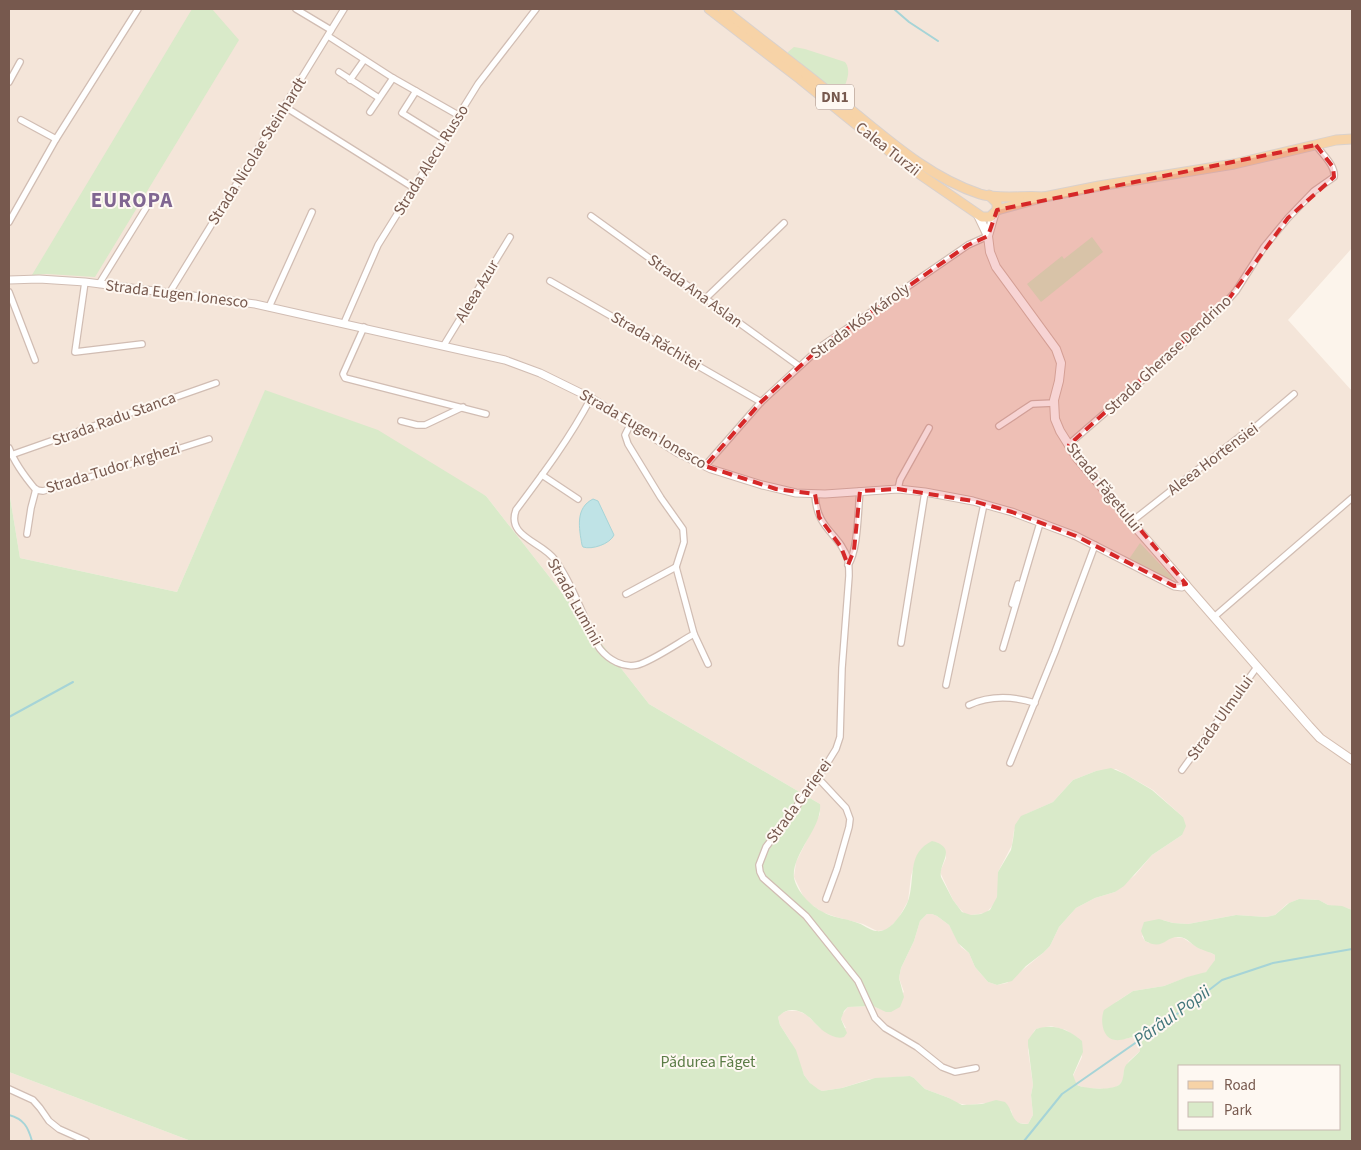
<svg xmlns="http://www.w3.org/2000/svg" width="1361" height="1150" font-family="'Source Sans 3',sans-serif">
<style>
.residential{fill:#f4e5d9}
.green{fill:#d9eac9;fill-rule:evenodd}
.water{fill:#bfe3e6;stroke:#a6d4d7}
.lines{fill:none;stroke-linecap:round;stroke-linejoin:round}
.stream{stroke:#a6d4d7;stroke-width:2}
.minor-casing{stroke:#d1bdb3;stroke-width:8}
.tertiary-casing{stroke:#d1bdb3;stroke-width:9}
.secondary-casing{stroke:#d4bdb0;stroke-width:10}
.primary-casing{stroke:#d9d1cd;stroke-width:11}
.minor{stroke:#fff;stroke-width:5.5}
.tertiary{stroke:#fff;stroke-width:7}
.secondary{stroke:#fff;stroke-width:8}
.primary{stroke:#f7d3a7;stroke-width:9}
.marked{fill:#d62828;fill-opacity:0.2;stroke:#d62828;stroke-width:4;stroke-dasharray:10 6;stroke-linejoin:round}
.labels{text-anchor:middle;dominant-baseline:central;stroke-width:4;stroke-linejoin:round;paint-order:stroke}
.shield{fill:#fef8f2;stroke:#a0897f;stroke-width:1}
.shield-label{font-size:15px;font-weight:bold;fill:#77594e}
.street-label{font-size:16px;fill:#77594e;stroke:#fef8f2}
.park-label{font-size:16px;fill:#5b7c46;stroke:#fef8f2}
.water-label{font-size:18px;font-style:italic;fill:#42767b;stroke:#fef8f2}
.district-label{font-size:21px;font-weight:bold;letter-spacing:1px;fill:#806692;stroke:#fef8f2}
</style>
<rect width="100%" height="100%" fill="#fcf4eb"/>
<g class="residential">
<polygon points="9,9 1352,9 1352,248 1288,320 1352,391 1352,910 1347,908 1328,905 1319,900 1299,899 1287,904 1275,915 1266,917 1236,915 1188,924 1173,923 1163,920 1142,936 1145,941 1149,943 1173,937 1183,938 1200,949 1205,950 1215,955 1215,960 1213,965 1206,972 1202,974 1188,977 1164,986 1133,991 1116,1002 1110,1037 1115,1040 1135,1037 1140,1046 1140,1051 1129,1061 1124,1070 1123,1080 1120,1084 1116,1087 1106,1089 1086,1088 1077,1085 1073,1076 1082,1057 1078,1038 1066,1030 1051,1026 1036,1029 1034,1031 1028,1050 1033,1085 1031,1095 1033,1115 1028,1124 1018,1123 1014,1120 1011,1110 986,1103 967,1105 957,1103 949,1098 925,1089 914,1078 910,1076 870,1079 842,1088 822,1091 813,1087 804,1075 791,1042 780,1025 778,1017 780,1014 787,1011 798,1011 807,1015 821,1029 846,1028 841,1019 842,1015 848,1007 873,1006 882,1010 904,992 899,978 901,968 914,941 920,921 927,914 932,914 937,916 949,925 961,947 969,953 975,967 988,982 997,985 1007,983 1043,953 1050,946 1059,927 1076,908 1095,898 1115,892 1135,875 1152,855 1182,835 1183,817 1153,790 1125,774 1116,769 1096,771 1073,780 1053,802 1026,814 1014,830 1012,845 998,872 998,892 996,902 986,913 971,915 966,915 959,908 953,900 940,872 946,858 946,853 915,862 911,876 908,901 898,919 887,930 877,931 863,924 836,917 822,912 805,900 794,877 796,862 820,814 820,804 649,704 486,496 265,391 177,592 20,558 9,491"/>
<polygon points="9,1072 191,1141 9,1141"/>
</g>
<g class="green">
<polygon points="192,9 212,9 239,40 95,277 47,274 32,275"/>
<path d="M794,47l11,2 40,13c7,9 1,22 -4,31l-4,1 -49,-39v-3z"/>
<polygon points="1092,237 1103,252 1041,302 1027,284 1062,256 1064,259"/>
<path d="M265,390l113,40 108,66 163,208 171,100c3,23 -29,50 -26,74 3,14 17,28 29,34 10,6 21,6 32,10 8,2 14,8 21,9 8,1 12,-3 17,-7 7,-8 13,-16 16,-26 6,-21 -2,-45 23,-57 27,7 6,22 9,36l12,23 9,12 9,3 10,-1 9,-4 7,-13 1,-25 13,-22 2,-10 2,-15 6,-9 32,-14 20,-22 23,-9 15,-3 14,6 27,16 31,27 3,9 -4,9 -30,20 -28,31 -9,6 -20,6 -19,10 -17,19 -9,19 -7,7 -17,13 -14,15 -15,4 -9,-3 -13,-15 -6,-14 -11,-10 -9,-18 -12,-9 -5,-2h-5l-7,7 -6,20 -13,27 -2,10 5,19 -4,10 -9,5h-5l-13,-6 -25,1 -4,4 -3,8 6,14 -3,4c-6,2 -13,-1 -19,-5 -12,-8 -16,-21 -33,-22 -6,0 -10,3 -14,7l2,8 16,25 8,25 6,8 8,6 4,2 20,-3 33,-10 35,-2 4,2 11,11 24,9 13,7 20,-1 14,-4 9,2c10,10 5,23 23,22l5,-9 -2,-20 2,-10 -5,-40v-5l8,-11c17,-6 33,0 46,12l1,11 -10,23 4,10c8,4 36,6 43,-1 5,-5 2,-13 6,-19 4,-5 10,-9 14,-14l-1,-10 -4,-4c-6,0 -13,4 -20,3 -13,-2 -15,-20 -11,-30l29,-19 31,-5 23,-9 19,-5 9,-12v-5c-5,-3 -10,-4 -15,-6 -8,-3 -12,-12 -21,-12 -14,-1 -15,14 -34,4l-4,-10 3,-9 15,-3 14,4 15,1 48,-9 30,2 9,-2 14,-12 10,-4 20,1 9,5 14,1 10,4v231h-1161l-182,-69v-581l11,67 157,34zM1180,1066h160v63h-160z"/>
<polygon points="1140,543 1173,578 1168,582 1129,559"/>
</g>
<path class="water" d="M593,499l5,2 16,34c-4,9 -22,15 -31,12l-1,-2c-3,-17 -7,-37 11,-46z"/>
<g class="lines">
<g class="stream">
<polyline points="894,9 909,22 938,41"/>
<polyline points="9,717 73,682"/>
<path d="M9,1115c15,4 19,12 23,26"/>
<polyline points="1024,1141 1062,1094 1187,1007 1222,980 1273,963 1352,949"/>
</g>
<g class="minor-casing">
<g id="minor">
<polyline points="296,9 331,30"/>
<polyline points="328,36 393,78 458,115"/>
<polyline points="339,72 379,98"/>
<polyline points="350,80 364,60"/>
<polyline points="9,82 20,62"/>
<polyline points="416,91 402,113 444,139"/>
<polyline points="290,110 414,188"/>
<polyline points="370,112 393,78"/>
<polyline points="21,120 56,139"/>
<polyline points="591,216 799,366"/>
<polyline points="9,222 56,139 138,9"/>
<polyline points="550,281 761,402"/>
<polyline points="85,282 75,352 142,344"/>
<polyline points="99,284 146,208"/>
<polyline points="9,292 35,360"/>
<polyline points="170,292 344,9"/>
<polyline points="706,298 784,223"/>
<polyline points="269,307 312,212"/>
<polyline points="344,323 378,245 478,84 536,9"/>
<polyline points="364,327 343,374 345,378 486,414"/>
<polyline points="444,345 510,237"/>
<path d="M591,398c-21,40 -48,76 -75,112 -10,27 27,32 39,50 14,19 23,43 33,65 4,8 7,17 12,24 9,11 23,19 37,16 14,-3 44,-24 57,-31l-18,-67 8,-25 -1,-13 -22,-31 -33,-54 -3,-9 6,-12"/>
<polyline points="401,421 417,425 425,425 463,407"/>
<polyline points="999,426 1032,404 1054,403"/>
<path d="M1068,445l61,-53 82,-73 25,-28 28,-44 24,-29 26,-27 20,-14c2,-11 -12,-23 -18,-32"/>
<path d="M9,448c6,16 16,29 27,42l7,1 28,-8 138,-44"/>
<polyline points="11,455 216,383"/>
<polyline points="705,466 761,402 823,345 968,245 988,236"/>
<polyline points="542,475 578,499"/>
<polyline points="898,489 900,480 929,428"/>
<path d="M815,494c1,36 25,39 33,66 1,5 1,11 1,16l-7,92 -2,69 -4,12 -18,29 -52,69 -7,18 1,7 3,6 43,38 52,65 17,37 10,10 32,19 25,20 13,5 21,-4"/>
<polyline points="1131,522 1242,435 1254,428 1294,394"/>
<polyline points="27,534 31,508 36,489"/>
<path d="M848,565c10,-13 10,-56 12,-74"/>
<polyline points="626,594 676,567"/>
<polyline points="1012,604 1018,584"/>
<polyline points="1214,617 1352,498"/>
<polyline points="694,634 708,664"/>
<polyline points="901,643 925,492"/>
<polyline points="1003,648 1040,523"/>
<polyline points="946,685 984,504"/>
<path d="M969,705c22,-10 43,-9 66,-2"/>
<polyline points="1010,763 1055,652 1095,545"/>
<polyline points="1182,770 1257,667"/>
<polyline points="818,778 846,808 850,819 849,827 837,869 826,899"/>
<polyline points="9,1089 33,1100 40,1108 49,1121 59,1129 86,1141"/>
</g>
</g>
<g class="tertiary-casing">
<polyline id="tertiary" points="9,280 39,279 85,282 255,304 505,360 540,373 591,398 678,453 711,469 762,485 796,493 825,494 898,489 925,492 973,501 1012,512 1076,536 1174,586 1182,587 1186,584"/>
</g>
<g class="secondary-casing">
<g id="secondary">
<polyline points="978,215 988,236 990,252 996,267 1056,349 1061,363 1059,381 1054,400 1055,419 1060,431 1077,458 1131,522 1309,726 1320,738 1352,760"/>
<polyline points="988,236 994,215"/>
</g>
</g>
<g class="primary-casing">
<g id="primary">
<polyline points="709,9 800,79 905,164 982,217 990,217 997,210 997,203 989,195"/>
<path d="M723,9c40,32 82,63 122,96 41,33 83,72 135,89 20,6 44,1 64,3"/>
<polyline points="997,210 1044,197 1099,186 1234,164 1336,140 1352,139"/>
</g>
</g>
<use href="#minor" class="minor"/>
<use href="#tertiary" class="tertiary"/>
<use href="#secondary" class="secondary"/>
<use href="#primary" class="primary"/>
</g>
<path class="marked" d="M1316,145l17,22 1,10 -46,41 -63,86 -156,141 117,139 -12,2 -98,-50 -64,-24 -39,-11 -75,-12 -38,2 -6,59 -6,15 -7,-18 -22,-30 -4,-23 -39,-5 -71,-23 56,-64 62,-57 145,-100 20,-9 9,-26z"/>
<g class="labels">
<rect class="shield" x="816" y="84.5" width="38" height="25" rx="4"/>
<g class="shield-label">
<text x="835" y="97">DN1</text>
</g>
<g class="street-label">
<text transform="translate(888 149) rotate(38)">Calea Turzii</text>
<text transform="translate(257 151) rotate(-58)">Strada Nicolae Steinhardt</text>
<text transform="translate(431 160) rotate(-58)">Strada Alecu Russo</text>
<text transform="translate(477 291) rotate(-59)">Aleea Azur</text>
<text transform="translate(695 291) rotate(36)">Strada Ana Aslan</text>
<text transform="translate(177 294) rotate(7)">Strada Eugen Ionesco</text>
<text transform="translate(860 321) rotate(-36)">Strada Kós Károly</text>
<text transform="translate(656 341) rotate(30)">Strada Răchitei</text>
<text transform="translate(1168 355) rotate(-43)">Strada Gherase Dendrino</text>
<text transform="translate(114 419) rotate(-20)">Strada Radu Stanca</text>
<text transform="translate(643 429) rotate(30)">Strada Eugen Ionesco</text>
<text transform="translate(1213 459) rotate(-37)">Aleea Hortensiei</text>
<text transform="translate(113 468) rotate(-17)">Strada Tudor Arghezi</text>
<text transform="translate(1104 487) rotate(51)">Strada Făgetului</text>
<text transform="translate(575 602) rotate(61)">Strada Luminii</text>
<text transform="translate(1220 718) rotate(-54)">Strada Ulmului</text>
<text transform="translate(799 801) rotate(-54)">Strada Carierei</text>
</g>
<g class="park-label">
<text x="708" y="1062">Pădurea Făget</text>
</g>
<g class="water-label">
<text transform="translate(1172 1016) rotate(-36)">Pârâul Popii</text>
</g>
<g class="district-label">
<text x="132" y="200">EUROPA</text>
</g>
</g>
<rect width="1361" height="1150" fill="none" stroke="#77594e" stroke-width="20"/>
<rect x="1178" y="1065" width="162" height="65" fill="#fef8f2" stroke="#c8b8b0"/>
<rect x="1188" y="1081" width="25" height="8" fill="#f7d3a7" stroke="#c8b8b0"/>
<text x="1224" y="1090" font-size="15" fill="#77594e">Road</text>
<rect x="1188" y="1102" width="25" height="15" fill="#d9eac9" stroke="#c8b8b0"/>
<text x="1224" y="1115" font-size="15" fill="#77594e">Park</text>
</svg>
